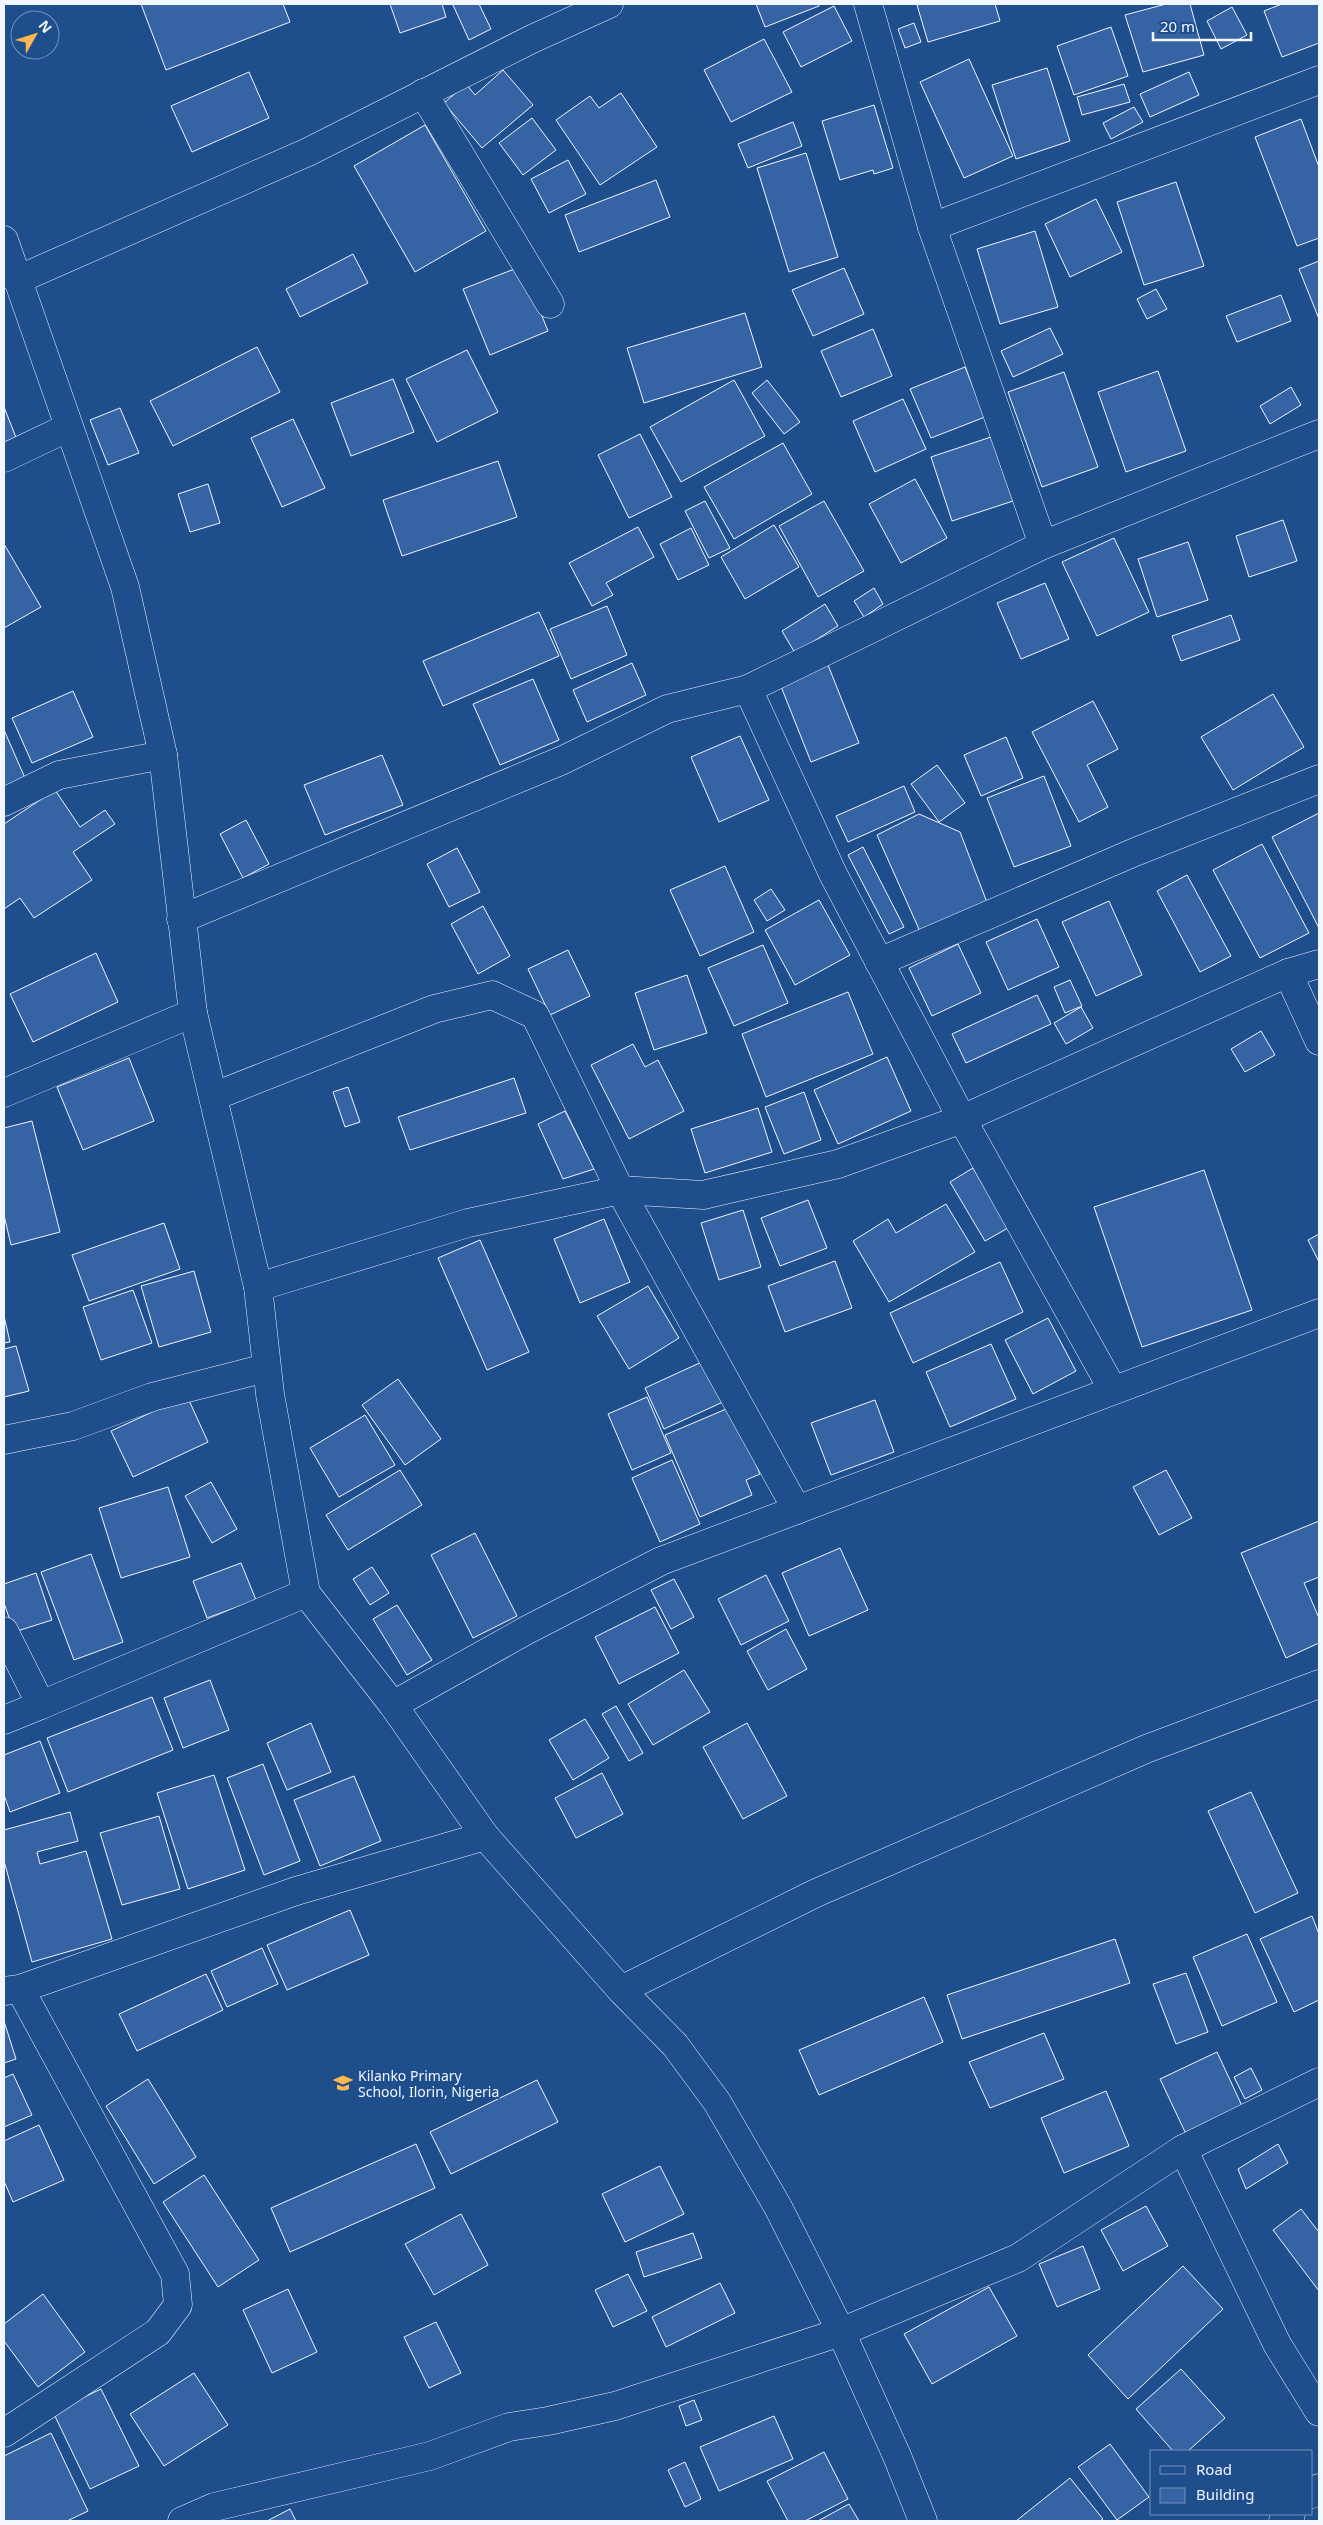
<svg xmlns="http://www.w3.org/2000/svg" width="1323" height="2525" font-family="'Noto Sans',sans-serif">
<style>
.building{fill:#3563a3;stroke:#f2f6ff}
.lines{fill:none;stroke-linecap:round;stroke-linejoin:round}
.minor-casing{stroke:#f2f6ff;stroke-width:29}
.minor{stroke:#1f4e8c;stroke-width:28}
.labels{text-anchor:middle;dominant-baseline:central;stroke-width:4;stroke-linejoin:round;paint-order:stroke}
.poi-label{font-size:14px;fill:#f2f6ff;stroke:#1f4e8c;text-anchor:start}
</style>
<rect width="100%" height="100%" fill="#1f4e8c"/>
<g class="building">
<polygon points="141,4 283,4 290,22 166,70"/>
<polygon points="390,4 442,4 446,17 400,33"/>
<polygon points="456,4 479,4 491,29 469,40 453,5"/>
<polygon points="756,4 819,4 819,6 765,27"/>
<polygon points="922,4 995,4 1000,21 928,42 917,5"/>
<polygon points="1166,4 1190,4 1204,55 1143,72 1125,15"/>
<polygon points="1282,4 1319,4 1319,43 1282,57 1264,11"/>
<polygon points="834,6 852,41 801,67 783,32"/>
<polygon points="1232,7 1247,35 1221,49 1207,21"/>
<polygon points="914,23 921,42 905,48 898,29"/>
<polygon points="1111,27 1128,76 1074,95 1057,46"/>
<polygon points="764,39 792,92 731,122 704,70"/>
<polygon points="969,59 1013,156 964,178 920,82"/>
<polygon points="1047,68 1070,141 1016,159 992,85"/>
<polygon points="503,70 533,105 482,148 444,103 466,84 475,95"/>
<polygon points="249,72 269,118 192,152 171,106"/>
<polygon points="1189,72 1199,95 1150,117 1140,94"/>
<polygon points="1124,84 1130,102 1082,115 1077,97"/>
<polygon points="621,93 657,147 600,185 556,120 590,96 599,108"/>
<polygon points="874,105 893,168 874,174 873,170 840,180 822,121"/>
<polygon points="1134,107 1143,122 1111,139 1103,123"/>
<polygon points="532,118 556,150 523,175 499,143"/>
<polygon points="1301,119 1319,167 1319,238 1297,246 1255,137"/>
<polygon points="793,122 802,146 748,168 738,144"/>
<polygon points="425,125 486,231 415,272 354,166"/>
<polygon points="806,153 838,257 789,272 757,168"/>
<polygon points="568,160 586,194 549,213 531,179"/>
<polygon points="656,180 670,217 579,252 565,215"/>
<polygon points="1176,182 1204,266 1144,285 1117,202"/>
<polygon points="1096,199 1122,252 1070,277 1045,224"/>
<polygon points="1035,231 1058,307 1000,324 977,249"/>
<polygon points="353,254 368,283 300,317 286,289"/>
<polygon points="1319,261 1319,319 1299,269"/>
<polygon points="522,266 548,331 490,355 463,289"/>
<polygon points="844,268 864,314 813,336 792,290"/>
<polygon points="1156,289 1167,309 1147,319 1137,299"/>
<polygon points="1281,295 1291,321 1237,342 1226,316"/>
<polygon points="745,313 762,367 644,403 627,348"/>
<polygon points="1050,328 1063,354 1013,377 1001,351"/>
<polygon points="873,329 892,376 841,397 821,351"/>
<polygon points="257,347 280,392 173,446 150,401"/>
<polygon points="467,350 498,412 437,442 406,379"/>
<polygon points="965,367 985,417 931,438 910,389"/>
<polygon points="1158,371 1186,451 1126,472 1098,392"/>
<polygon points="1064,372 1098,467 1042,487 1008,392"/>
<polygon points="393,379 414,432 351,456 331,403"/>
<polygon points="734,380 765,436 681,482 650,427"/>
<polygon points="767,380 800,422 784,434 752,393"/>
<polygon points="1291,387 1301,405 1270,424 1260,406"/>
<polygon points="903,399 926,449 875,472 853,421"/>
<polygon points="4,407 17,440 4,445"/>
<polygon points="120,408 139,453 108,465 90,420"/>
<polygon points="293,419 325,488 282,507 251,438"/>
<polygon points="640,434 672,497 629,518 598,455"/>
<polygon points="991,437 1013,501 952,521 931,457"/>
<polygon points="783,443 812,494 734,539 704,487"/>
<polygon points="498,461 517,517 402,556 383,500"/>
<polygon points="915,479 947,538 901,563 869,504"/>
<polygon points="208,484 220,523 190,532 178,494"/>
<polygon points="705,501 730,548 709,558 685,511"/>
<polygon points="824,501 864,571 818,597 779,526"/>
<polygon points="1283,520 1297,561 1249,577 1236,536"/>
<polygon points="774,525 799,567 745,599 721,557"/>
<polygon points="638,527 654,557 606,583 613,595 592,606 569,563"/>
<polygon points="691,528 709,565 678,580 660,544"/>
<polygon points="1114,538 1149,612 1097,636 1062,562"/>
<polygon points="1188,542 1208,600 1157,617 1138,559"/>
<polygon points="4,544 41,607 4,628"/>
<polygon points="1045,583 1069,639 1021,659 997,603"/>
<polygon points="874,588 883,604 864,617 854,601"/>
<polygon points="825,604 838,626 795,653 782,631"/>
<polygon points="607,606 627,655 571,679 550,629"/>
<polygon points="539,612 559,656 443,706 423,661"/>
<polygon points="1231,615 1240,640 1181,661 1172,636"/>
<polygon points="632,663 646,695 587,722 573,690"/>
<polygon points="828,665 859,743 811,762 780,684"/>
<polygon points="533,679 559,740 500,765 473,704"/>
<polygon points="73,691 93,737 32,763 12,718"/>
<polygon points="1273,694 1304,747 1233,790 1201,737"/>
<polygon points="1093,701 1118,749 1087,765 1108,807 1079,822 1032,732"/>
<polygon points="4,730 25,778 4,787"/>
<polygon points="740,736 769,800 719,822 691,757"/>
<polygon points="1006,737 1023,778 981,796 964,755"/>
<polygon points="382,755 403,805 325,835 304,785"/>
<polygon points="937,765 965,803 939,822 911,784"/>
<polygon points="1044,776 1071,846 1014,867 987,798"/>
<polygon points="904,786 915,812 848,842 836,816"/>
<polygon points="55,790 80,827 105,810 115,824 73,852 92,880 34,918 20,898 4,909 4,824"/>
<polygon points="1319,813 1319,928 1272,837"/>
<polygon points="919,814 960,832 988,905 922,936 877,835"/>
<polygon points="246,820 269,864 243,878 220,834"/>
<polygon points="1262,844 1309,933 1260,958 1213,870"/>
<polygon points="863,847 904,927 889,934 848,855"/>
<polygon points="457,848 480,892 449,907 427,864"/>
<polygon points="725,866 754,932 700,956 670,890"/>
<polygon points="1187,875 1231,956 1200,972 1157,891"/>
<polygon points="771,889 785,910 767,921 754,900"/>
<polygon points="819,900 850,955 795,985 765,930"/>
<polygon points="1109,901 1142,975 1096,996 1062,922"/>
<polygon points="483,906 510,956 478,974 451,924"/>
<polygon points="1037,919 1059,967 1008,990 986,942"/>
<polygon points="958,944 981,993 932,1016 909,968"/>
<polygon points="763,945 788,1003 734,1026 708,968"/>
<polygon points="568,950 590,996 550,1015 528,969"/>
<polygon points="96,953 118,1002 33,1042 10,994"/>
<polygon points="687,975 707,1033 654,1050 635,993"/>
<polygon points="1070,980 1082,1006 1065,1013 1054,987"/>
<polygon points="848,992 873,1054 766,1097 742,1034"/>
<polygon points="1037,995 1051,1024 966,1063 952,1034"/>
<polygon points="1081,1007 1093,1028 1066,1044 1054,1023"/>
<polygon points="1261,1031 1275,1055 1245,1072 1231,1049"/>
<polygon points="633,1044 645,1067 658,1060 684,1111 629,1139 591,1065"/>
<polygon points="887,1057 911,1111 838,1144 814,1090"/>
<polygon points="129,1058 154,1121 83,1150 57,1087"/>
<polygon points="514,1078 526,1113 410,1150 398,1117"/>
<polygon points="348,1087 360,1122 345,1127 333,1092"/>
<polygon points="804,1092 821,1140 784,1154 765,1107"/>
<polygon points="758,1108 772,1152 705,1173 691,1129"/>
<polygon points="565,1111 594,1169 563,1179 538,1124"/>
<polygon points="32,1121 60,1232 11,1245 4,1215 4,1128"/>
<polygon points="973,1168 1008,1228 985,1241 950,1182"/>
<polygon points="1204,1170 1252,1310 1142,1347 1094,1207"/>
<polygon points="808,1200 827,1248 780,1266 761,1218"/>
<polygon points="946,1204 975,1252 889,1302 853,1241 888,1219 896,1233"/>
<polygon points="743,1210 761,1267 719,1280 701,1223"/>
<polygon points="604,1219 630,1282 580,1303 554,1239"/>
<polygon points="164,1223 180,1269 89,1301 72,1255"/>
<polygon points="1319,1234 1319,1262 1308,1240"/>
<polygon points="480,1240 529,1352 487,1370 438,1258"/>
<polygon points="835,1261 852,1308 785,1332 768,1286"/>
<polygon points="1000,1262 1023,1312 913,1363 890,1313"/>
<polygon points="194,1271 211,1332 159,1347 141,1286"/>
<polygon points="648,1286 679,1338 629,1369 597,1316"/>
<polygon points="133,1290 152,1343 101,1360 83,1307"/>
<polygon points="4,1316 10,1342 4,1343"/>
<polygon points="1048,1318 1076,1371 1033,1394 1005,1340"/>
<polygon points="991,1344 1016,1399 950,1427 926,1372"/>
<polygon points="16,1346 29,1391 4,1397 4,1349"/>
<polygon points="706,1360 725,1401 664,1429 645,1388"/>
<polygon points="398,1379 441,1439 405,1465 362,1405"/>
<polygon points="187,1396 208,1442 133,1477 111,1431"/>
<polygon points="647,1397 671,1453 632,1470 608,1414"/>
<polygon points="875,1400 894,1452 831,1475 811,1423"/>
<polygon points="731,1407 760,1474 746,1480 752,1495 700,1517 665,1435"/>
<polygon points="365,1415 395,1465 339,1497 310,1448"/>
<polygon points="672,1460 700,1524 660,1542 632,1478"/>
<polygon points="400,1470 422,1505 348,1550 326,1515"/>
<polygon points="1166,1470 1192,1518 1159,1535 1133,1487"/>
<polygon points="211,1482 237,1529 212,1543 185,1496"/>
<polygon points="168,1487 190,1557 121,1578 99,1508"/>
<polygon points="1319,1521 1319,1577 1304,1583 1319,1618 1319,1643 1286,1658 1241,1553"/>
<polygon points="475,1533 517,1616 473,1638 431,1555"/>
<polygon points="840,1548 868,1610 809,1636 782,1573"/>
<polygon points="91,1554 123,1642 74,1660 41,1572"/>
<polygon points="241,1563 256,1600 207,1618 193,1581"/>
<polygon points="372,1567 389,1593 370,1605 353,1579"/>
<polygon points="36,1573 52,1620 14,1632 4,1603 4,1584"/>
<polygon points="766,1575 789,1621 741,1645 718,1599"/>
<polygon points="674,1579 694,1617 671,1629 651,1590"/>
<polygon points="397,1605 432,1660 407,1675 373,1619"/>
<polygon points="655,1607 679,1653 619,1684 595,1637"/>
<polygon points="786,1629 807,1669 768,1690 747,1651"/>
<polygon points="684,1670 710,1712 653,1745 628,1704"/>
<polygon points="210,1680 229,1730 183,1748 164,1698"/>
<polygon points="152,1697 173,1750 68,1792 47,1738"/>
<polygon points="616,1706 643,1753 629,1761 602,1714"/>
<polygon points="585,1719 609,1758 573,1780 549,1740"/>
<polygon points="311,1723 331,1772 287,1790 267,1743"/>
<polygon points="747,1723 787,1796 743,1819 703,1747"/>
<polygon points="40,1741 60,1793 10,1812 4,1795 4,1755"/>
<polygon points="263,1764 300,1861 264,1875 227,1778"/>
<polygon points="602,1773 623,1814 576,1838 555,1798"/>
<polygon points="214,1775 245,1870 188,1889 157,1793"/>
<polygon points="354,1776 381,1841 320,1866 294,1800"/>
<polygon points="1251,1792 1298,1893 1255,1913 1208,1811"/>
<polygon points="70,1812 78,1841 37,1852 40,1864 86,1851 112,1939 32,1962 4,1861 4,1830"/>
<polygon points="159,1816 180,1889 122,1905 100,1833"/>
<polygon points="350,1910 369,1955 287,1990 267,1945"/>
<polygon points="1312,1916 1319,1934 1319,2000 1294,2012 1260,1939"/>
<polygon points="1247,1934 1277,2002 1222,2026 1193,1957"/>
<polygon points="1115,1939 1130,1983 962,2039 947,1995"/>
<polygon points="262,1948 278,1984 227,2007 211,1971"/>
<polygon points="1186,1973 1208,2032 1176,2044 1153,1984"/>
<polygon points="206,1974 223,2010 137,2051 119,2014"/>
<polygon points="924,1997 943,2042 819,2095 799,2050"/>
<polygon points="4,2021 16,2059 4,2063"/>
<polygon points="1044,2033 1064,2079 990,2108 969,2062"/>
<polygon points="1217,2052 1243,2108 1186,2134 1160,2079"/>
<polygon points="1251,2068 1262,2090 1245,2099 1234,2077"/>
<polygon points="13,2074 32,2115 4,2127 4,2078"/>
<polygon points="148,2079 196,2157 154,2184 106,2106"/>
<polygon points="537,2080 558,2122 451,2174 430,2132"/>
<polygon points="1106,2091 1129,2146 1064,2173 1041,2118"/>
<polygon points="39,2125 64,2180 13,2202 4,2181 4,2141"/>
<polygon points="416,2144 435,2188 290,2252 271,2208"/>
<polygon points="1278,2144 1288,2163 1246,2189 1238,2169"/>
<polygon points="660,2166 684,2214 625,2242 602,2194"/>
<polygon points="204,2175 259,2260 218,2287 163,2202"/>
<polygon points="1146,2206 1168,2246 1123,2271 1101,2230"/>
<polygon points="1301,2209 1318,2231 1319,2230 1319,2291 1273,2230"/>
<polygon points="461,2214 488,2265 434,2295 405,2244"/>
<polygon points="693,2233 702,2258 644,2277 636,2252"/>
<polygon points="1083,2246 1100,2289 1057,2307 1039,2264"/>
<polygon points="1183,2266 1223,2309 1128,2399 1088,2355"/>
<polygon points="628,2274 647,2311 613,2327 595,2290"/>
<polygon points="720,2283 735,2313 666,2347 652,2317"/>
<polygon points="989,2287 1017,2336 932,2384 904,2334"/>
<polygon points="288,2289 317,2352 272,2373 243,2310"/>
<polygon points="43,2294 85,2352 38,2387 4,2341 4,2324"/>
<polygon points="436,2322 461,2373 429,2388 404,2337"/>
<polygon points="1181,2369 1225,2418 1188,2451 1173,2451 1136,2409"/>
<polygon points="194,2373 228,2425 164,2466 130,2414"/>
<polygon points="101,2389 139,2466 90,2489 53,2412"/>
<polygon points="694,2400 702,2420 686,2426 679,2406"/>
<polygon points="774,2416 793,2459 719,2491 700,2447"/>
<polygon points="51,2433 88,2511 67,2521 4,2521 4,2456"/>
<polygon points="1110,2444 1149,2497 1117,2520 1078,2467"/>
<polygon points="824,2452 848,2499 805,2521 788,2521 767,2481"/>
<polygon points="685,2462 701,2499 685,2507 668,2470"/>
<polygon points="1070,2478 1103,2519 1100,2521 1016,2521"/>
<polygon points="849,2504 859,2521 818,2521"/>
<polygon points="290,2509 296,2521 267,2521"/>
</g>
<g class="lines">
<g class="minor-casing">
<g id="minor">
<polyline points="868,4 932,227 1043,545"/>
<polyline points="423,93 550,304"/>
<polyline points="932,227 1319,80"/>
<polyline points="4,240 125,587 163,755 193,1013 258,1287 270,1394 306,1593 393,1705 485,1836 621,1990 675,2045 717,2102 778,2207 841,2332 897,2456 923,2521"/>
<polyline points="17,280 308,152 532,39 609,4"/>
<polyline points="4,458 69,427"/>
<polyline points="748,689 833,874 962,1119 1113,1390"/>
<polyline points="4,802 59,775 163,755"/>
<polyline points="181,919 563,760 667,709 748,689 1043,545 1319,434"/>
<polyline points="879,962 1135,852 1319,779"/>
<polyline points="1288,973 1319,1041"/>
<polyline points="4,1093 193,1013"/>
<polyline points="215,1096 434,1009 492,995 535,1015 620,1190 797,1510"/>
<polyline points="258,1287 468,1223 620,1190 703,1195 838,1164 962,1119 1288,973 1319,964"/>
<polyline points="4,1440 73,1426 152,1397 266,1368"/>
<polyline points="4,1631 41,1705 4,1720"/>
<polyline points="41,1705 306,1593"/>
<polyline points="393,1705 527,1630 661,1561 1319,1313"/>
<polyline points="621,1990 816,1893 1146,1749 1319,1684"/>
<polyline points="4,1991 20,1989 296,1891 485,1836"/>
<polyline points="1183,2149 1277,2344 1319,2412"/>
<polyline points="4,2433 158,2332 178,2305 175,2274 20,1989"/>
<polyline points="1312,2494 1319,2488"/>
<polyline points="182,2521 214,2507 430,2456 509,2427 548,2421 615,2406 841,2332 1018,2258 1183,2149 1319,2082"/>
<polyline points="1283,2521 1291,2514"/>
</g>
</g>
<use href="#minor" class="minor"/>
</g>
<defs>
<g id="school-bare" transform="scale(1.5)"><path d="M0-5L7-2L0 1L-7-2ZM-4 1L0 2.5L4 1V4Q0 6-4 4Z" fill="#ffb74d" stroke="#1f4e8c" stroke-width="2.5" paint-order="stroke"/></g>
</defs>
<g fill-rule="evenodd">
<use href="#school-bare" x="343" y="2083"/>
</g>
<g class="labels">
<g class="poi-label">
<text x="358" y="2075">Kilanko Primary<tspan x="358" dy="16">School, Ilorin, Nigeria</tspan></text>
</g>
</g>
<rect width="1323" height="2525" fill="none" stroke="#f2f6ff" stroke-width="10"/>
<rect x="1150" y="2450" width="162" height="65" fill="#1f4e8c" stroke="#7391ba"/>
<rect x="1160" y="2466" width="25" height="8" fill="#1f4e8c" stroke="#7391ba"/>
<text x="1196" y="2475" font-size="15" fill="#f2f6ff">Road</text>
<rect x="1160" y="2488" width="25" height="15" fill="#3563a3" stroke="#7391ba"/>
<text x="1196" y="2500" font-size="15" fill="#f2f6ff">Building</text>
<g transform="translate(35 35) rotate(51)"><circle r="24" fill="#1f4e8c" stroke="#7391ba"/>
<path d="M0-4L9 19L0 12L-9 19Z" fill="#ffb74d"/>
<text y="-8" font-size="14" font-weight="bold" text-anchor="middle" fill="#f2f6ff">N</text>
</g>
<path d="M1153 32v8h98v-8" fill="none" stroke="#f2f6ff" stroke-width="2.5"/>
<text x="1160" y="32" font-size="15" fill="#f2f6ff" stroke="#1f4e8c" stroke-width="4" paint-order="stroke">20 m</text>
</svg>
